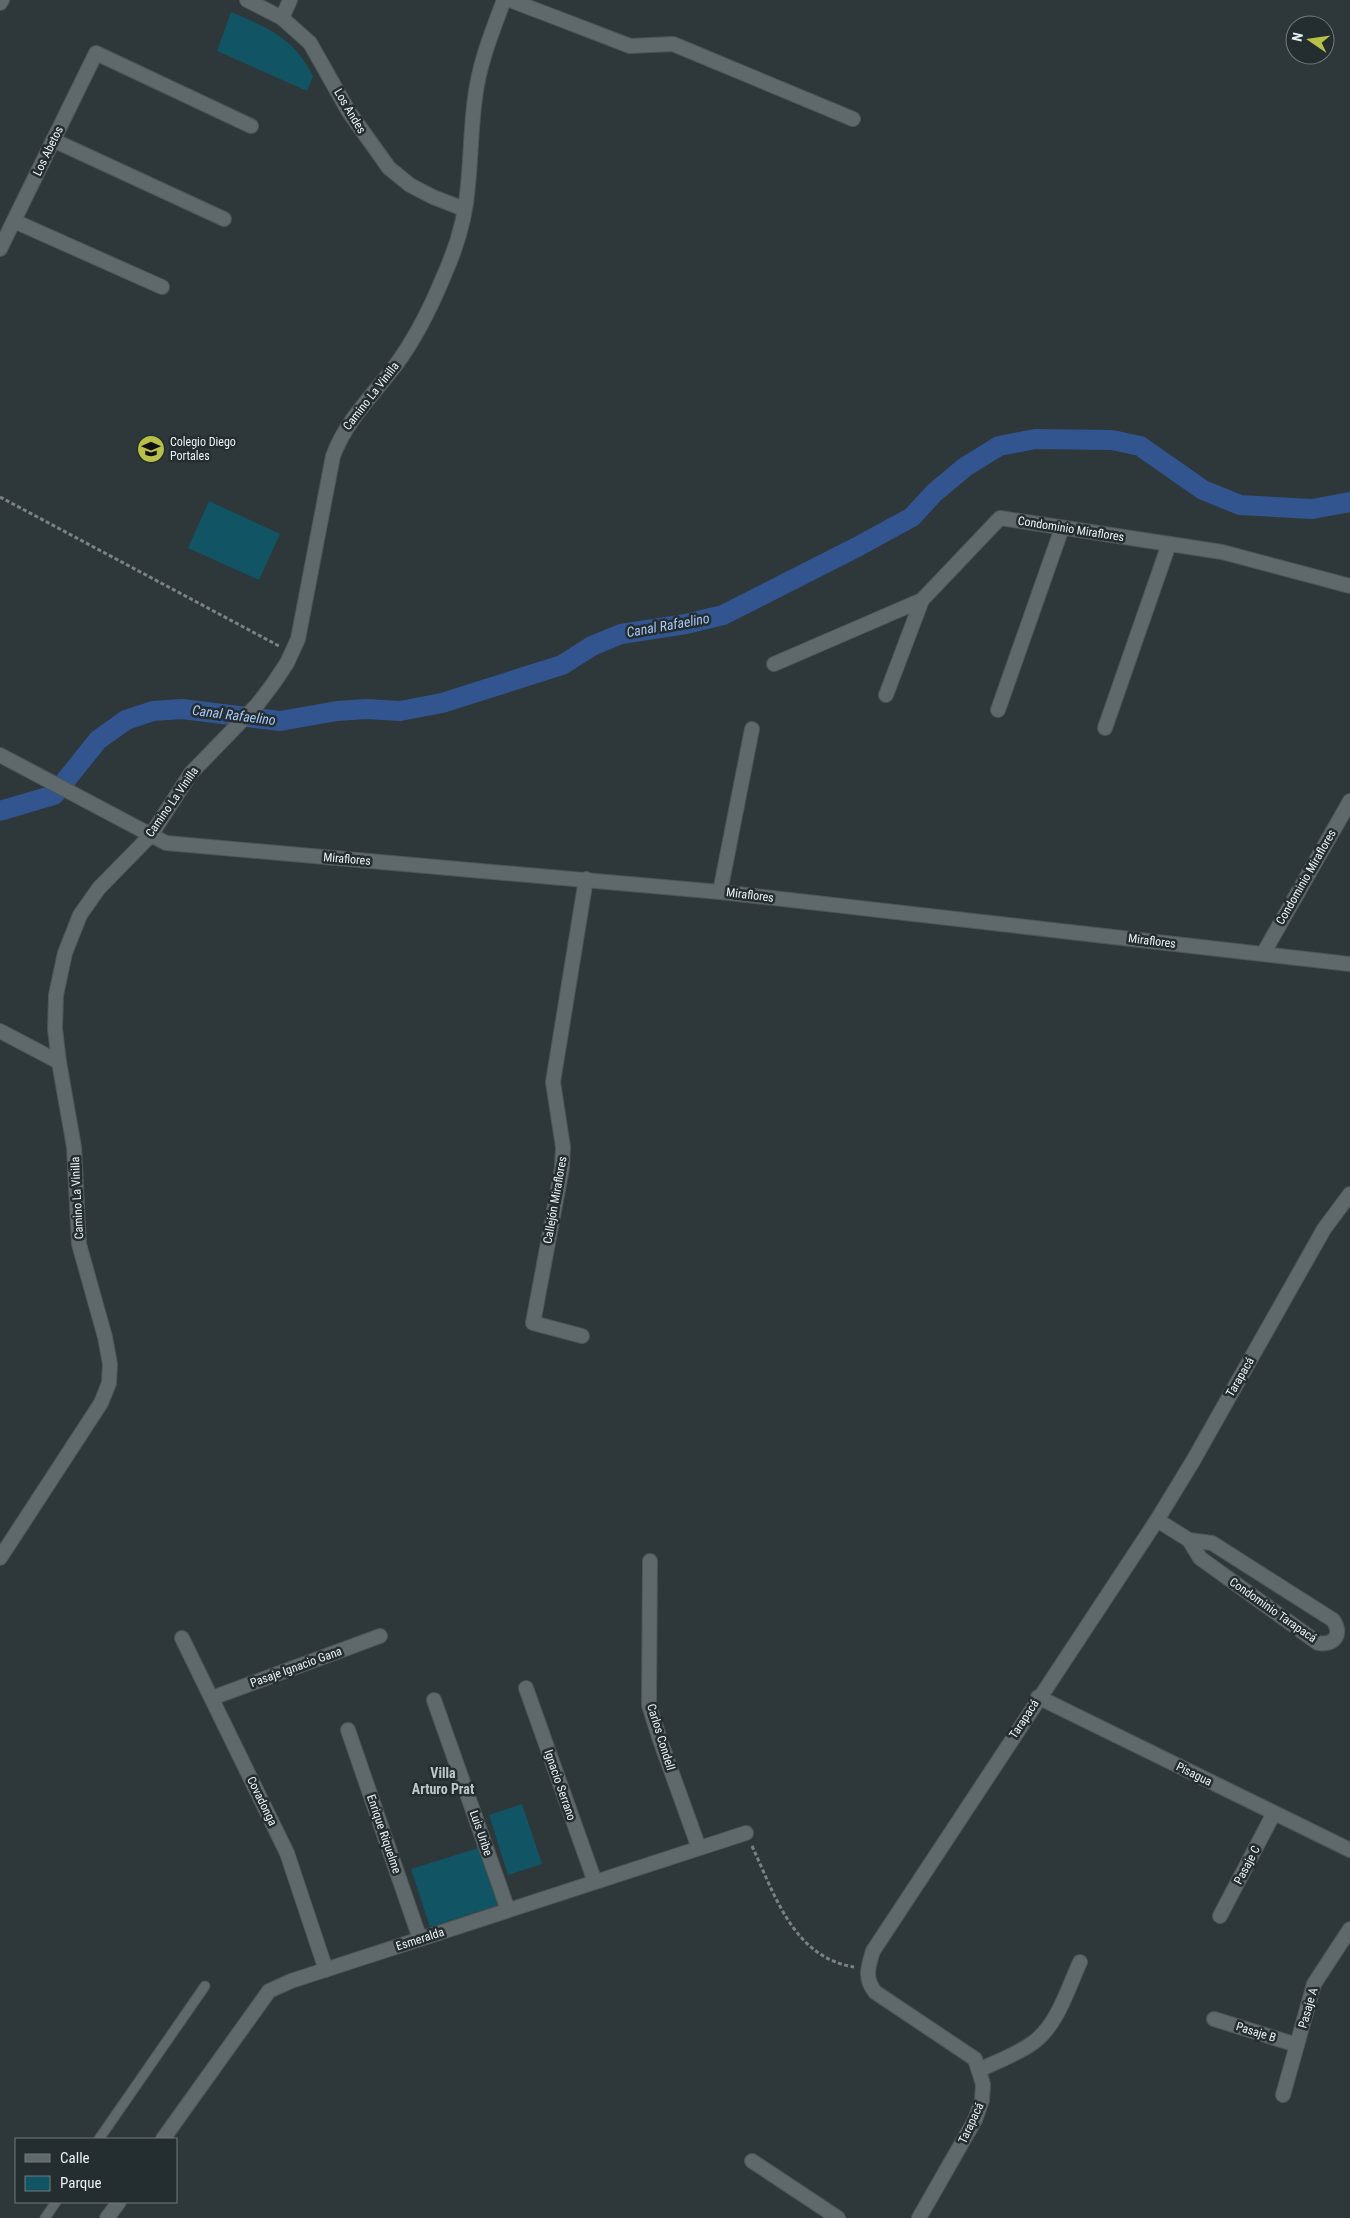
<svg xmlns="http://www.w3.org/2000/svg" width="1350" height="2218" font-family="'Roboto Condensed',sans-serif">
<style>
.green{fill:#115464}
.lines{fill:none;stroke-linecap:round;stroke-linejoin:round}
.canal{stroke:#325590;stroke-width:20}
.service-casing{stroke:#4d5558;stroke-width:11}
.minor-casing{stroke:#4d5558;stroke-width:16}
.tertiary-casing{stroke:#4d5558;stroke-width:16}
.path{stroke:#7a8284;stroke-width:3;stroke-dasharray:4 2.5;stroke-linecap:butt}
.service{stroke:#5f696c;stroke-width:9}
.minor{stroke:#5f696c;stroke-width:14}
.tertiary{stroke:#5f696c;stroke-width:14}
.labels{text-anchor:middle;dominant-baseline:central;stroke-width:5;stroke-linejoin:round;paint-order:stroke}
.street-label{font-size:12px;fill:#ebf1f3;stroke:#242d2f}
.poi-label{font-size:12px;fill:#ebf1f3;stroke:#242d2f;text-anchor:start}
.water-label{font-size:14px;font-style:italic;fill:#a7c6fa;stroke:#242d2f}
.neighbourhood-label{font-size:14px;font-weight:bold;fill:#bcc8cb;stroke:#242d2f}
</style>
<rect width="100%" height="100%" fill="#2e373a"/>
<g class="green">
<path d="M231,12c37,16 62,25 82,64l-6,15 -90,-40z"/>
<polygon points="209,501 280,534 259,580 188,548"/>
<polygon points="522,1804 542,1864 508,1875 489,1815"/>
<polygon points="478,1848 498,1905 430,1927 411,1869"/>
</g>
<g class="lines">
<polyline class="canal" points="0,811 54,795 98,740 126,720 153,711 182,709 280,721 337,711 366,709 400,711 442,703 562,665 592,646 621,634 686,624 723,615 857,547 912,517 934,493 965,467 999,446 1035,439 1112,440 1140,446 1203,490 1240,505 1312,509 1350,502"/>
<g class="service-casing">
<g id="service">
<polyline points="99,2139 205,1986"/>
<polyline points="45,2218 56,2202"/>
</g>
</g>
<g class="minor-casing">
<g id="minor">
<polyline points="247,0 282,18 310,43 349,112 389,168 410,185 433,197 464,209"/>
<polyline points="510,0 630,46 673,44 853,119"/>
<polyline points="0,3 2,0"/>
<polyline points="282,18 290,0"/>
<polyline points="53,140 224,219"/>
<polyline points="14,221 162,287"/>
<polyline points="0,249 96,53 251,126"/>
<polyline points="774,664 922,600"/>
<polyline points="886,695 922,600 1000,518 1222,552 1350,586"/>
<polyline points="998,710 1062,528"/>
<polyline points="1105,728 1169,544"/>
<path d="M0,755l151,80 40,-62 66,-68 16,-21 14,-21 11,-24 35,-183c13,-35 39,-60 62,-90 21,-28 37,-61 50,-93 12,-27 21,-58 23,-88 3,-29 3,-58 7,-87 4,-34 17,-66 29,-98"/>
<polyline points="720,892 752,729"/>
<polyline points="1263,954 1350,801"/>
<polyline points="0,1031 59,1062"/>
<polyline points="582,1336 533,1323 562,1168 563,1147 553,1082 586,879"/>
<path d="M1157,1520l32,20 23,3 121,77c10,14 1,26 -15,23l-118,-85 -11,-18"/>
<polyline points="650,1561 649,1705 660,1740 699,1848"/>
<polyline points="182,1638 287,1853 326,1970"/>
<polyline points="526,1688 595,1882"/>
<polyline points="1038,1697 1350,1850"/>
<polyline points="212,1698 380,1636"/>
<polyline points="434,1700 508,1910"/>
<polyline points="348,1730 420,1939"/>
<polyline points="1220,1916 1274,1813"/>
<polyline points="1214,2019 1297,2045"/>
<path d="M979,2070c19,-9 39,-16 55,-28 24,-18 34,-54 46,-80"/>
<polyline points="1283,2095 1314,1984 1350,1929"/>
<polyline points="163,2139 269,1991 291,1981 746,1833"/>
<polyline points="752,2161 838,2218"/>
<polyline points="107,2218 119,2202"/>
</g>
</g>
<g class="tertiary-casing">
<g id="tertiary">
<polyline points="0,1558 101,1403 109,1383 110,1364 105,1337 79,1244 74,1147 59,1062 55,1029 56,995 65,953 80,915 99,888 151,835 166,843 720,892 1350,964"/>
<path d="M919,2218l56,-98 7,-20 1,-16 -8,-25 -100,-67c-11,-14 -7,-25 -2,-41l284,-431 36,-59 131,-232 26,-35"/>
</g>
</g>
<g class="path">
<polyline points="0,497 279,646"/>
<path d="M752,1846c23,49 41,111 102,121"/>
</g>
<use href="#service" class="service"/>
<use href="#minor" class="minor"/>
<use href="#tertiary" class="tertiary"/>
</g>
<defs>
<g id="school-disc" transform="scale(1.4375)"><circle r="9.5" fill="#b8c147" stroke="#242d2f"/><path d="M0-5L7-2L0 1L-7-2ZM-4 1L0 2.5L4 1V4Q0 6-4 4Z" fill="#111"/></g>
</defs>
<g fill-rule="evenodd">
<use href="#school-disc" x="151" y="449"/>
</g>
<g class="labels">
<g class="street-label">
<text transform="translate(350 111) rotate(59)">Los Andes</text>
<text transform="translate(48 151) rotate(-64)">Los Abetos</text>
<text transform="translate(371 396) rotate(-52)">Camino La Vinilla</text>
<text transform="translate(1071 529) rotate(9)">Condominio Miraflores</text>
<text transform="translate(172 802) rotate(-55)">Camino La Vinilla</text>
<text transform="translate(347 859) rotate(5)">Miraflores</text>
<text transform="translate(1306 877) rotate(-60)">Condominio Miraflores</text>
<text transform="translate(750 895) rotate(7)">Miraflores</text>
<text transform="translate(1152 941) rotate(7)">Miraflores</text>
<text transform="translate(77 1198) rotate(-93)">Camino La Vinilla</text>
<text transform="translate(555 1200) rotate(-80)">Callejón Miraflores</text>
<text transform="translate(1240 1377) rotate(-60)">Tarapacá</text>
<text transform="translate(1273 1610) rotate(35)">Condominio Tarapacá</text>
<text transform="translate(296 1667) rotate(-20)">Pasaje Ignacio Gana</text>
<text transform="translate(1024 1719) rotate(-57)">Tarapacá</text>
<text transform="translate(661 1737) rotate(73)">Carlos Condell</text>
<text transform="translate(1194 1774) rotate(26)">Pisagua</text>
<text transform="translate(560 1785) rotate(71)">Ignacio Serrano</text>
<text transform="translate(262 1801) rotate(64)">Covadonga</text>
<text transform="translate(481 1833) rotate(71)">Luis Uribe</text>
<text transform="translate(384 1834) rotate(71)">Enrique Riquelme</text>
<text transform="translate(1247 1865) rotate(-62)">Pasaje C</text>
<text transform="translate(420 1939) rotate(-18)">Esmeralda</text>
<text transform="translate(1308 2008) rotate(-74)">Pasaje A</text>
<text transform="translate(1256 2032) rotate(17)">Pasaje B</text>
<text transform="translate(971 2123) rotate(-65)">Tarapacá</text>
</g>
<g class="poi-label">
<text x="170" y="442">Colegio Diego<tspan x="170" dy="14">Portales</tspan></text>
</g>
<g class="water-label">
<text transform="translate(668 625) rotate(-10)">Canal Rafaelino</text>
<text transform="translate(234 715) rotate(7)">Canal Rafaelino</text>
</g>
<g class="neighbourhood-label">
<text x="443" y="1773">Villa<tspan x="443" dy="16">Arturo Prat</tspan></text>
</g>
</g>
<rect x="15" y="2138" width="162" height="65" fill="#242d2f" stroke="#747b7d"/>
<rect x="25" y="2154" width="25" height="8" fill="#5f696c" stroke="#747b7d"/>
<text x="60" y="2163" font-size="15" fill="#ebf1f3">Calle</text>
<rect x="25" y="2176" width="25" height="15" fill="#115464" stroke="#747b7d"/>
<text x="60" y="2188" font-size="15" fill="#ebf1f3">Parque</text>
<g transform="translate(1310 40) rotate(283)"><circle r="24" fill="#242d2f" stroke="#747b7d"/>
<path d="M0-4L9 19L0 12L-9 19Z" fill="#b8c147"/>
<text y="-8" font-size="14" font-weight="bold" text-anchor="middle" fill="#ebf1f3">N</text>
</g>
</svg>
